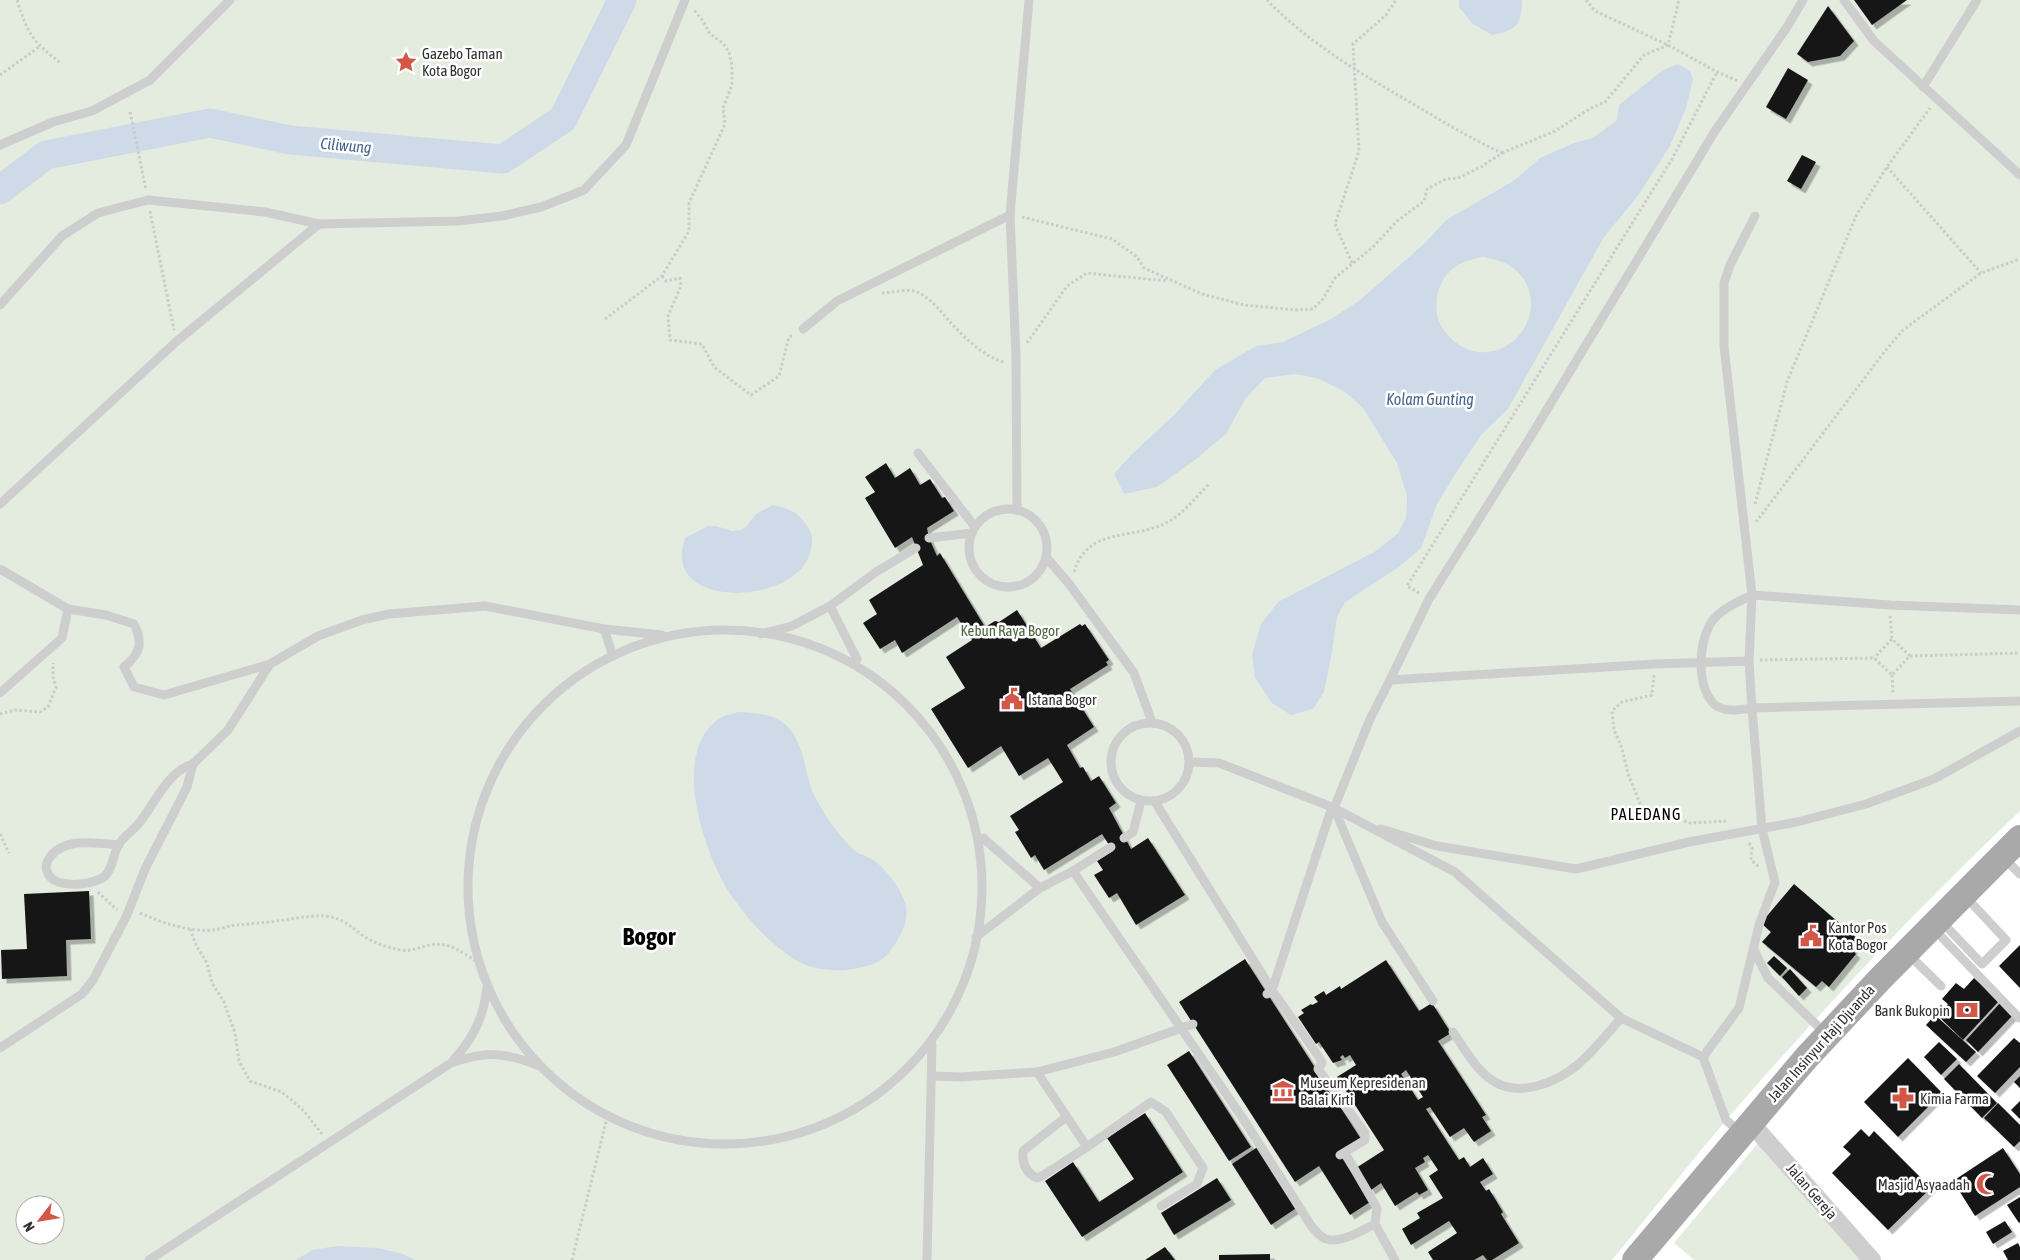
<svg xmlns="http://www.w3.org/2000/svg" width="2020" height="1260" font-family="'Asap Condensed',sans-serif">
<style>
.green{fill:#e4ece0;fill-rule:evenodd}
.water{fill:#cfdae9;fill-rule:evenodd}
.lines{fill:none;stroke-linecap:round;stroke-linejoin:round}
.river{stroke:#cfdae9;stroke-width:29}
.building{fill:#181818;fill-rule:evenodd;filter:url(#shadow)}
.path{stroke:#cbcbcb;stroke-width:3;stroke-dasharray:2.5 2.5;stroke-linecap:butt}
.service{stroke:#cecece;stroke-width:9}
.minor{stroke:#cecece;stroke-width:18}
.primary{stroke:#a9a9a9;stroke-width:26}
.labels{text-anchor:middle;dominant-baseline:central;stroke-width:5;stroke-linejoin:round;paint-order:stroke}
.poi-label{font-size:15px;fill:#313131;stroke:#fff;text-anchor:start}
.park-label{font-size:15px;fill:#4d6842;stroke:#fff}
.street-label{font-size:15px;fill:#313131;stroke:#fff}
.water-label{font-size:16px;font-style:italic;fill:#47648b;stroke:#fff}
.neighbourhood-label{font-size:16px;letter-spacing:1px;fill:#000;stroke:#fff}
.town-label{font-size:25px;font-weight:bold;fill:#000;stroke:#fff}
</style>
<defs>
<filter id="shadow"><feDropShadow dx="4.5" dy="4.5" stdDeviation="0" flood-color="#0004"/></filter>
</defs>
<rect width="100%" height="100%" fill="#fff"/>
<g class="green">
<path d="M0,0h2020v811c-103,97 -200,201 -293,308 -39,46 -76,94 -115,141h-1612zM25,1205h30v30h-30z"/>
<polygon points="1764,1136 1872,1260 1694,1260 1674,1243"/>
</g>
<g class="water">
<path d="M1459,0h63c-1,26 -5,30 -30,35l-19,-11 -14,-17z"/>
<path d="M1678,64l12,7 3,8 -7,29 -16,38 -33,51 -33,40 -96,172 -27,26 -25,38 -19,31 -16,44 -22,19 -54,35 -8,15 -5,35 -8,40 -11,17 -22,6 -19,-12 -17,-25 -3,-24 9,-30 17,-22 98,-51 22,-18 8,-15 1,-22 -10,-33 -34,-55 -19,-17 -27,-13 -23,-4 -29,4 -20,21 -19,35 -31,26 -38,27 -33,7 -10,-20 16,-18 44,-41 41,-45 41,-24 27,-4 48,-23 29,-19 65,-57 21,-23 69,-40 25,-22 34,-15 19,-5 24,-18 2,-15 44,-35zM1483,257c10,2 20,4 29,10 35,26 18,80 -24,85 -18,2 -32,-7 -43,-20 -15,-19 -10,-51 10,-65 9,-6 18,-8 28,-10z"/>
<path d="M773,505c19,4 29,9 38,28 2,5 1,9 0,15 -6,57 -153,66 -126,-10l23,-12h8l16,5 8,-1 6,-3 10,-13z"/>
<path d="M738,712c16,1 34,1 47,12 20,18 18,45 28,69 4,8 10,18 15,26 8,11 19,26 30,34 4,2 10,4 14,6 13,8 32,33 34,48 3,17 -9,36 -19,48 -7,9 -23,12 -34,14 -18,3 -43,1 -59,-10 -23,-15 -45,-38 -61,-61 -28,-40 -65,-146 -13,-180 5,-3 12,-4 18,-6z"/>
<polygon points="337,1246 377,1248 400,1253 416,1260 296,1260 312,1250"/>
</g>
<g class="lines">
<polyline class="river" points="0,190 46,155 210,123 290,140 503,159 563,119 622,0"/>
</g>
<g class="building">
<polygon points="1854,0 1907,0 1872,25"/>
<polygon points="1828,6 1854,41 1840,56 1808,62 1797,54"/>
<polygon points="1788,68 1808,80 1786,119 1766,107"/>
<polygon points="1802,155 1816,162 1801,189 1787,181"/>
<polygon points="886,463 895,478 910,468 920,485 930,479 942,498 945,497 954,511 927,528 929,538 937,556 940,553 985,627 995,621 999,622 1017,610 1041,648 1080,624 1082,626 1085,624 1109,660 1106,662 1108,665 1070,689 1094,727 1067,745 1080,768 1083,767 1091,781 1099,776 1116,803 1109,808 1131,849 1148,838 1185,895 1136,925 1117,893 1109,898 1094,875 1103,870 1097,861 1113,851 1102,834 1044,870 1035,855 1031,858 1015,832 1019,830 1010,816 1063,782 1048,758 1019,776 1001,746 968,768 931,709 965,688 946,657 972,640 957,617 902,653 895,640 880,649 863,623 877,614 869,600 923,565 912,537 895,548 865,498 875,492 865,477"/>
<polygon points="1794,884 1859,940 1852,950 1856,954 1829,987 1822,981 1816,987 1762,942 1771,932 1761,923"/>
<polygon points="89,891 91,939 66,940 67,976 2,979 1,950 27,949 24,894"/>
<polygon points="2020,945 2020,988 1999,966"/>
<polygon points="1774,956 1787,968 1780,976 1767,963"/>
<polygon points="1245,959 1361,1139 1339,1153 1370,1202 1350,1215 1319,1166 1295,1182 1179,1002"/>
<path d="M1386,960l33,51 13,-8 19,30 -13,8 48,74 -4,2 9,14 -17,11 -10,-14 -14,9 -20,-30 -4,2 33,51 5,-3 6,10 13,-9 10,16 -13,8 6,9 3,-2 14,23 -2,2 18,29 -27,17h-5l-4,-5 -9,5h-41l-5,-8 29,-19 -8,-12 -38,24 -9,-16 18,-11 -3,-5 26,-15 -14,-22 9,-6 -10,-15 -5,3 2,4 -10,6 13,22 -9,5 -2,-3 -22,14 -14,-23 -10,7 -15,-22 28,-18 -47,-73 19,-12 -6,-10 -5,3 -2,-3 -3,2 2,3 -9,3 -14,-21 -3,2 -18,-27 6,-4 -3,-3 10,-6 1,1 6,-3 -4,-5 10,-6 2,4 14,-9 1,3zM1406,1070l17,27 -5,3 -17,-26z"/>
<polygon points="1790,969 1807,988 1799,996 1782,977"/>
<polygon points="1974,978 1999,1001 1963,1040 1938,1016 1948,1004 1942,999 1956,983 1964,989"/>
<polygon points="2001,1002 2014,1014 1978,1052 1966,1040"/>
<polygon points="1935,1015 1976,1052 1966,1062 1926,1025"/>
<polygon points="2014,1038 2020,1043 2020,1067 1995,1093 1977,1076"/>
<polygon points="1939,1042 1957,1059 1941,1075 1924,1057"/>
<polygon points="1189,1051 1251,1147 1229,1161 1167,1065"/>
<polygon points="1908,1058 1942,1093 1898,1137 1864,1102"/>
<polygon points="1959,1064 1997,1103 1982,1118 1944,1079"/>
<polygon points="2020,1076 2020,1088 2014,1082"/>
<polygon points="2020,1101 2020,1119 2011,1110"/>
<polygon points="1998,1103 2020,1125 2020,1141 2014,1147 1984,1118"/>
<polygon points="1145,1113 1183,1172 1082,1237 1045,1181 1073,1162 1099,1202 1134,1179 1107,1138"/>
<polygon points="1861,1129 1869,1137 1874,1131 1931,1188 1888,1230 1832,1173 1851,1154 1843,1147"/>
<polygon points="1259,1146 1298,1207 1271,1225 1232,1164"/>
<polygon points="2003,1148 2020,1174 2020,1187 1975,1216 1953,1181"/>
<polygon points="1217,1178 1231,1200 1174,1235 1161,1213"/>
<polygon points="2020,1197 2020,1222 2019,1223 2007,1205"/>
<polygon points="2005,1221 2012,1232 1993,1244 1986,1232"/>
<polygon points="2018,1243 2020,1247 2020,1260 2008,1260 2003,1251"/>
<polygon points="1165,1247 1175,1260 1145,1260"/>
<polygon points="1270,1254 1270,1260 1219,1260 1219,1255"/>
</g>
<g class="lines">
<g class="path">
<path d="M17,0c11,35 16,42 45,64"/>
<polyline points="1586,0 1595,11 1668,45 1717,72 1738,81"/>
<polyline points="0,75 39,47"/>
<polyline points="130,112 146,190"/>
<polyline points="1502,153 1555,131 1591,108 1605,102 1644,55 1668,45 1679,0"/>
<polyline points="1887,167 1981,273"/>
<polyline points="150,211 174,330"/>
<path d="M1022,217l90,22 25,18 7,11 58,26 42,11 51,5 18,-1 10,-10 12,-21 39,-32 23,-25 27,-20 3,-12 19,-10 12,-1 23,-11 21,-14c-33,-15 -63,-34 -94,-52 -48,-28 -102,-60 -141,-101"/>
<polyline points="1352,263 1335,224 1359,151 1353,44 1386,15 1396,0"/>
<polyline points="662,276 666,281 680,278 681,286 668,316 670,340 702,344 714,367 751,395 779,376 789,337 793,335"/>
<path d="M882,293c9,0 26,-5 35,-1 14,6 24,20 34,31 14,15 33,34 53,39"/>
<polyline points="605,319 662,276 689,231 689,203 725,124 723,108 732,85 732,66 729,52 723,43 710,34 703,21 694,10"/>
<polyline points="1027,343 1067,286 1087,273 1167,281"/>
<polyline points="1755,504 1787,382 1856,216 1887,167 1930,108"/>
<polyline points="1756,522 1885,351 1903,330 1981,273 2020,259"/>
<path d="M1074,572c14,-45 55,-32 90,-48 19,-9 32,-27 46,-41"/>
<polyline points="1419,593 1407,586 1672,159 1717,72"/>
<polyline points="1890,616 1892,639"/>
<polyline points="1910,656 2020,653"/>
<polyline points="1760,660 1874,658 1892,675 1910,656 1892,639 1874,658"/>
<polyline points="1654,675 1652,695 1622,702 1612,711 1614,730 1622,748 1628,774 1641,806 1690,823 1728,821"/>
<polyline points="1892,675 1893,694"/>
<polyline points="0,714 15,710 40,712 48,707 56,687 53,677 53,663"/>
<polyline points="0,834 9,853"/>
<polyline points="1749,843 1752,848 1751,860 1759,867"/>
<polyline points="98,892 117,910"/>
<path d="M140,913c23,10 48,19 73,17 8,-1 15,-4 23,-5 13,-1 27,-2 41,-4 16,-2 32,-6 49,-5 17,2 26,12 39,21 11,7 24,11 36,13 10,2 19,-3 29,-5 19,-4 34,8 48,18"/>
<polyline points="190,929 196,945 207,963 212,983 224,1002 235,1033 239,1061 250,1081 282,1092 304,1111 322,1134"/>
<polyline points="572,1260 607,1118"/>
</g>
<g class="service">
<polyline points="1844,0 1874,41 2020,175"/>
<polyline points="1923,87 1977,0"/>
<polyline points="0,145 53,122 92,111 150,80 230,0"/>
<path d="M1755,216l-25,49 -6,18v63l28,249c-14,7 -29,13 -39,25 -15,19 -17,66 1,84 10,9 26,6 38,4l268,-7"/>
<polyline points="0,305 62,236 98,213 148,200 265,212 319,224 458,221 502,216 541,207 584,190 626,145 685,0"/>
<polyline points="803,329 837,301 1010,215"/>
<polyline points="918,453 975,527"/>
<polyline points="0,504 177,341 319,224"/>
<circle cx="1008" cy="548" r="39"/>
<polyline points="1017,510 1016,356 1010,215 1029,0"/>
<polyline points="929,538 972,533"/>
<polyline points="1046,557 1070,585 1134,673 1152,722"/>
<path d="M0,569l68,40 38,6 28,9c9,19 7,29 -10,43l10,20 30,8 106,-31"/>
<polyline points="830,606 857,659"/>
<polyline points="604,629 613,656"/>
<circle cx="725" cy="887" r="257"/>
<polyline points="761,634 792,626 830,606 876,572 916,548"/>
<polyline points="1390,680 1429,599 1531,436 1715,131 1787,27 1803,0"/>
<polyline points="0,693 62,638 68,609"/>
<circle cx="1150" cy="762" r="39"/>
<polyline points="1190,762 1219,763 1332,807 1455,872 1621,1018 1703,1057 1726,1120 1740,1132"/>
<polyline points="1155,802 1272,990 1319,1057 1322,1063 1318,1069 1365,1133 1365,1140 1340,1155"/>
<polyline points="1381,829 1437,846 1576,869 1689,842 1797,822 1866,804 1934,779 2020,731"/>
<polyline points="983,838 1040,888"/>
<polyline points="1124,838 1133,832 1141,801"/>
<path d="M119,845c-22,-2 -54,-8 -69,12 -3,4 -5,9 -3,14 5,19 46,15 58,5 8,-8 8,-22 14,-32 5,-8 15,-14 21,-22 15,-19 28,-51 53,-58"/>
<path d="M1111,847l-38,24 169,246 70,110c4,4 8,10 14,12 15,5 36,-9 49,-15"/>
<polyline points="2004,858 2020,874"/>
<polyline points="1941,921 1982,964 2006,940 1965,896"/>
<polyline points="1933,928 2019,1018"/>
<polyline points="976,937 1040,888 1073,871"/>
<polyline points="1754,950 1768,978 1826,1034"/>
<polyline points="1907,953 1941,986"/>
<polyline points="1267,994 1272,990 1332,807"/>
<polyline points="1433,1001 1382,922 1334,808 1370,719 1390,680 1655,664 1749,661"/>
<path d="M1453,1032c12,17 23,39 42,50 25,15 60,1 81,-16 17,-14 31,-32 45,-48"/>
<polyline points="0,1048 82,994 93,980 127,915 145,869 187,787 193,764 228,730 270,664 318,636 362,620 389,614 485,606 604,629 662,635"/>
<polyline points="1703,1057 1739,1008 1759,925 1775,882 1762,829 1752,708 1749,661 1752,595 1890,605 2020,610"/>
<path d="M452,1062c21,-24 31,-42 35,-74"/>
<path d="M1037,1072l50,75 -45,29 -5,2c-11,-5 -15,-15 -14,-27l43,-34"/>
<polyline points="932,1076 960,1077 1037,1072 1114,1052 1193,1024"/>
<polyline points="1087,1147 1151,1102 1166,1112 1203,1168 1197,1184 1161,1206"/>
<polyline points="1345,1153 1377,1208 1375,1224 1395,1260"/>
<path d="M149,1260l302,-197c35,-12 52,-11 86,2"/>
<polyline points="927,1260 932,1045"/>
</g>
<polyline class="minor" points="1751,1123 1872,1260"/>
<polyline class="primary" points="1635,1260 1807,1057 1881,978 2020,838"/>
</g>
<defs>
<g id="sight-bare" transform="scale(1.725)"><path d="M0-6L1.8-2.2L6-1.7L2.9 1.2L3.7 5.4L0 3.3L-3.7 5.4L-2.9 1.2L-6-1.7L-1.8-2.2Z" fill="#d35747" stroke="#fff" stroke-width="2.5" paint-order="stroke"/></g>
<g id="civic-bare" transform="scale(1.725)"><path d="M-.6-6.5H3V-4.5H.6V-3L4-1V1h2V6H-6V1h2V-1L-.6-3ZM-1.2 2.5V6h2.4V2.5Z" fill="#d35747" stroke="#fff" stroke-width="2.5" paint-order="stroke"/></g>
<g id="bank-bare" transform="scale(1.725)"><path d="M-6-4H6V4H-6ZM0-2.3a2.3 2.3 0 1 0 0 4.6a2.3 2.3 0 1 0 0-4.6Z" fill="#d35747" stroke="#fff" stroke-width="2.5" paint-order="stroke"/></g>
<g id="museum-bare" transform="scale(1.725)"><path d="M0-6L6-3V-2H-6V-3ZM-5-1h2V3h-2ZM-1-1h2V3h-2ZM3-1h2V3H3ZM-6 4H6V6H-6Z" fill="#d35747" stroke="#fff" stroke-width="2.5" paint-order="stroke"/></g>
<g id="pharmacy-bare" transform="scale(1.725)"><path d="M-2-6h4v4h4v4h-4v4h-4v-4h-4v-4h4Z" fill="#d35747" stroke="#fff" stroke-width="2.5" paint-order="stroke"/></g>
<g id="mosque-bare" transform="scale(1.725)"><path d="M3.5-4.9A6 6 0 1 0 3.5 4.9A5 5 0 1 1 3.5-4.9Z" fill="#d35747" stroke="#fff" stroke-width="2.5" paint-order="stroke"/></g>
</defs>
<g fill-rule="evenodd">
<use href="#sight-bare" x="406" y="62"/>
<use href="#civic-bare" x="1012" y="699"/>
<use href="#civic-bare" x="1811" y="936"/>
<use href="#bank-bare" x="1967" y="1010"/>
<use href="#museum-bare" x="1283" y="1091"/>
<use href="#pharmacy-bare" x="1903" y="1098"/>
<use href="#mosque-bare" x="1987" y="1184"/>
</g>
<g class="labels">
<g class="poi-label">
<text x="422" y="53">Gazebo Taman<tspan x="422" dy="17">Kota Bogor</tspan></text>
<text x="1028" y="699">Istana Bogor</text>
<text x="1828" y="927">Kantor Pos<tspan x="1828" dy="17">Kota Bogor</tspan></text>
<text x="1950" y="1010" text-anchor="end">Bank Bukopin</text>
<text x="1300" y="1082">Museum Kepresidenan<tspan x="1300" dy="17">Balai Kirti</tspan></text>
<text x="1920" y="1098">Kimia Farma</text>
<text x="1970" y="1184" text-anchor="end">Masjid Asyaadah</text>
</g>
<g class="park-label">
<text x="1010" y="630">Kebun Raya Bogor</text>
</g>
<g class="street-label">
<text transform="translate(1821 1043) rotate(-48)">Jalan Insinyur Haji Djuanda</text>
<text transform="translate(1812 1191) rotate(49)">Jalan Gereja</text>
</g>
<g class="water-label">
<text transform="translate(346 145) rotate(5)">Ciliwung</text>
<text x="1430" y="399">Kolam Gunting</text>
</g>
<g class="neighbourhood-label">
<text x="1646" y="814">PALEDANG</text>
</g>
<g class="town-label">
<text x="649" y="936">Bogor</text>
</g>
</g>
<g transform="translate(40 1220) rotate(239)"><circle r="24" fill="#ffffff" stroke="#adadad"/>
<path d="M0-4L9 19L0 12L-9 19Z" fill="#d35747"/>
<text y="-8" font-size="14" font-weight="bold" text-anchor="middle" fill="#313131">N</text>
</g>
</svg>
